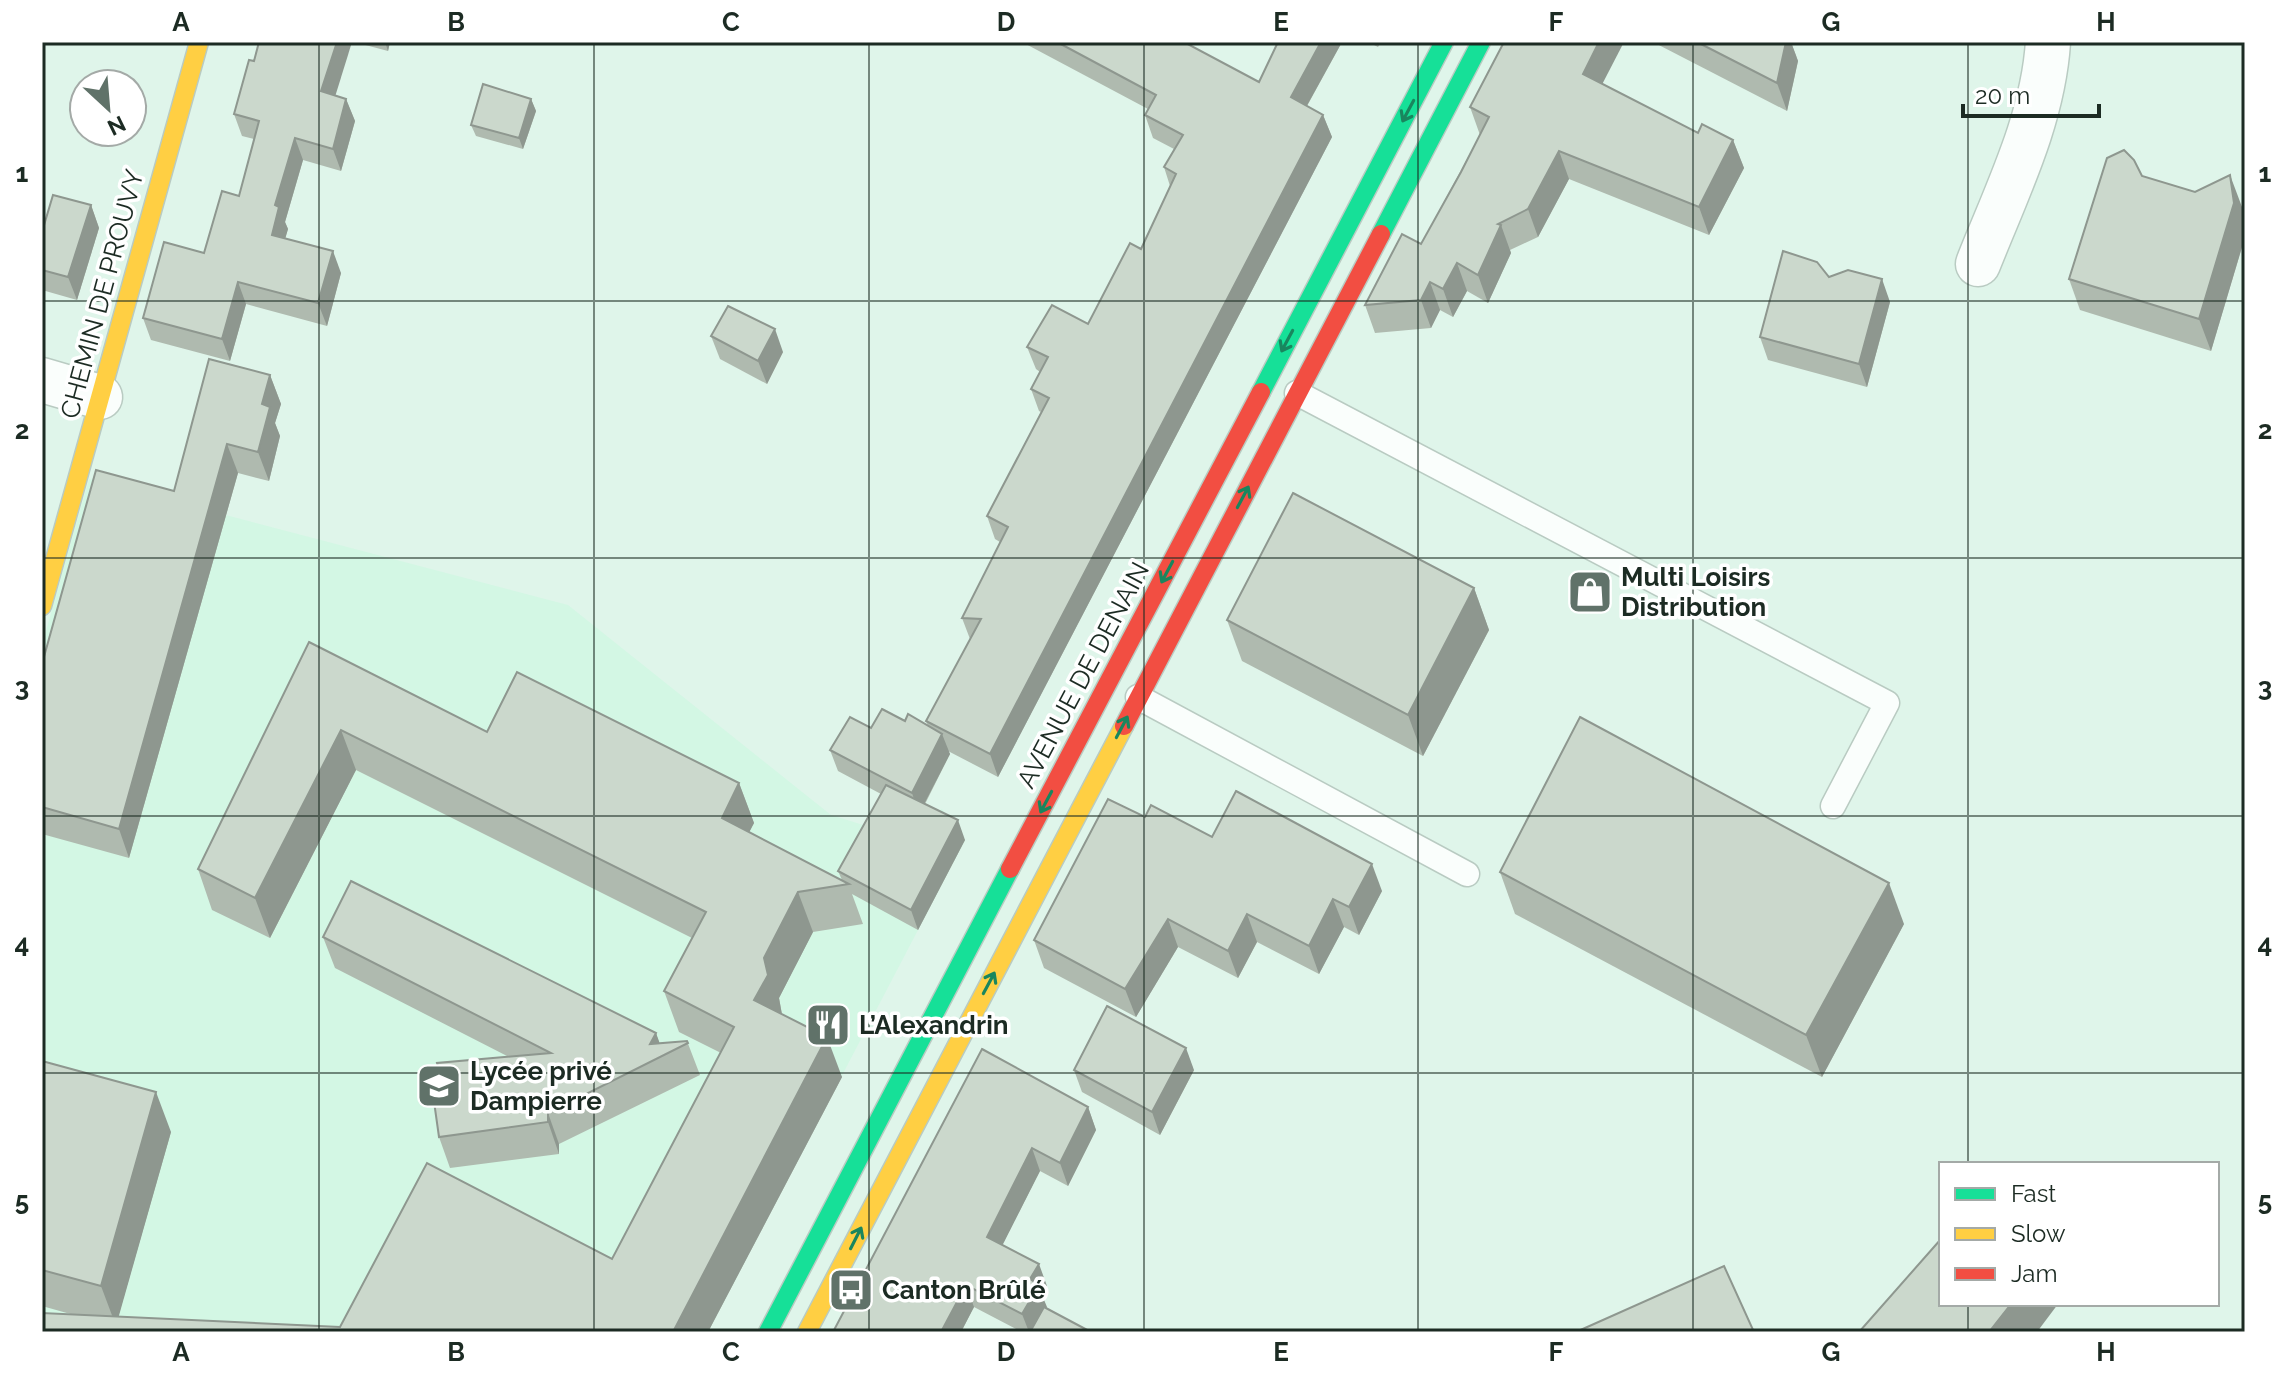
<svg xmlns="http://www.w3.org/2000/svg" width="2287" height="1374" font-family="Raleway,sans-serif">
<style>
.built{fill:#d3f7e4}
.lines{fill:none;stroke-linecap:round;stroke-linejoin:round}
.lane-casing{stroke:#b9cbc2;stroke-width:27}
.street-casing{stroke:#b9cbc2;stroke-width:47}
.fast-casing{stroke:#b9cbc2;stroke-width:21}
.slow-casing{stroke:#b9cbc2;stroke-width:21}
.jam-casing{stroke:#b9cbc2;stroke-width:21}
.lane{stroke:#fafefc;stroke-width:24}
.street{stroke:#fafefc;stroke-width:44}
.fast{stroke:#16e098;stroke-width:18}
.slow{stroke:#ffcf43;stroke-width:18}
.jam{stroke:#f24e42;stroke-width:18}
.wall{fill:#afbaaf}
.shaded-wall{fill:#8e978f}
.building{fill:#cbd8cc;stroke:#8e978f;stroke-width:2}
.oneway{stroke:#19865e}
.grid{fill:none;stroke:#1c2b23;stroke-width:2;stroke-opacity:0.55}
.labels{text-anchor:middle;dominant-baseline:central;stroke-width:7;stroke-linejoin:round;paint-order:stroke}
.street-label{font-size:26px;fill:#1c2b23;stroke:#fff}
.poi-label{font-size:26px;font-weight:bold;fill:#1c2b23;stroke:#fff;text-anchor:start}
.neatline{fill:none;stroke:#1c2b23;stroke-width:3}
.grid-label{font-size:26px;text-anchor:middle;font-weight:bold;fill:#1c2b23}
</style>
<rect width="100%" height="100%" fill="#dff5ea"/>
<polygon class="built" points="89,479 568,605 831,815 899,836 942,809 965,840 708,1332 42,1332 42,645"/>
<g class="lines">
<g class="lane-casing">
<g id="lane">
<polyline points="1297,393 1887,703 1833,806"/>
<polyline points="1138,697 1467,874"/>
</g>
</g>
<g class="street-casing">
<g id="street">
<path d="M1978,264c28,-71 65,-144 70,-222"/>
<polyline points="42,380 100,397"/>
</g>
</g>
<g class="fast-casing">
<g id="fast">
<polyline points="1381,234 1481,42"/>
<polyline points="1261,392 1444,42"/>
<polyline points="768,1332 1010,869"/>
</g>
</g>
<g class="slow-casing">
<g id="slow">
<polyline points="42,606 199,42"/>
<polyline points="807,1332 1124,726"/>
</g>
</g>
<g class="jam-casing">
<g id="jam">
<polyline points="1124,726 1381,234"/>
<polyline points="1010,869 1261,392"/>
</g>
</g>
<use href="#lane" class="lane"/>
<use href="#street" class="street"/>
<use href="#fast" class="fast"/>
<use href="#slow" class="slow"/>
<use href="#jam" class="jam"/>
</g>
<g class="wall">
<polygon points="354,42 390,42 388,51"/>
<polygon points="1022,42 1184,42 1259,82 1278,42 1342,42 1307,106 1323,115 1332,137 998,777 948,751 950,754 925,804 965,840 918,930 852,894 863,924 813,932 779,998 782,1014 842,1077 708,1332 42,1332 74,1315 42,1306 42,1061 171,1132 118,1317 340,1327 612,1259 721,1053 679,1032 664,991 692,938 356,770 270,938 212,910 198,869 309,642 487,732 739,783 754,823 749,832 842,880 838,871 881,794 838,771 830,750 871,728 905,721 928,726 926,721 970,639 962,618 1000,542 995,539 987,516 1041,412 1039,411 1031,389 1040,372 1036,369 1027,347 1088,324 1141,249 1170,186 1164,167 1174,149 1153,138 1145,115 1148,109"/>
<polygon points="1368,42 1381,42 1378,47"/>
<polygon points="1653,42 1791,42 1798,61 1787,111"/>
<polygon points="1602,84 1698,133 1733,140 1744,168 1709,235 1569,179 1538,237 1510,250 1511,253 1488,303 1467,291 1453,317 1440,310 1431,328 1375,333 1365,305 1421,244 1480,135 1470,107"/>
<polygon points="335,95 346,99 355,121 341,171 303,160 285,222 288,229 285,238 341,273 327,326 246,304 230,361 151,340 143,318 204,253 239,196 254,139 242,136 234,114"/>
<polygon points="531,99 536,111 523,149 476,136 471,125"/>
<polygon points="2142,176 2242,207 2245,237 2211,351 2080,310 2069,279"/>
<polygon points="91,205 99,228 77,300 42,290 42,232"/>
<polygon points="1829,277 1890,302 1867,387 1768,360 1760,337"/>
<polygon points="711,336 783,352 767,384 720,359"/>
<polygon points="270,375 281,404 275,423 280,436 269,481 238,473 129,858 42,834 42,664 174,491"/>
<polygon points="1474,588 1489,630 1423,756 1242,661 1227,620"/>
<polygon points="1145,817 1212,837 1382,891 1359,935 1344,927 1319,974 1257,942 1238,978 1178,947 1136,1017 1044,968 1034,940"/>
<polygon points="1500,872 1904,924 1822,1077 1515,914"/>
<polygon points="323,937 656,1033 659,1043 687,1041 700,1075 559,1144 559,1154 450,1168 439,1137 440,1073 509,1057 335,968"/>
<polygon points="982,1049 1088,1107 1096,1130 1068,1186 1040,1171 1002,1245 1047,1286 1042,1295 1046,1308 1091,1332 1022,1332 974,1307 961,1332 833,1332"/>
<polygon points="1074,1070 1194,1070 1160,1135 1082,1092"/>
</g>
<g class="shaded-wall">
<polygon points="337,42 352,42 330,113 321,91"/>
<polygon points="385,42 390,42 388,51"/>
<polygon points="1321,42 1342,42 1299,120 1291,97"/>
<polygon points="1599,42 1624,42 1593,102 1583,74"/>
<polygon points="1786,42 1791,42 1798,61 1787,111 1777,83"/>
<polygon points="346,99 355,121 341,171 333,149"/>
<polygon points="531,99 536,111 523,149 519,138"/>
<polygon points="1323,115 1332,137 998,777 990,754"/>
<polygon points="295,138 303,160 285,222 288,229 280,257 272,235 275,205"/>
<polygon points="1733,140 1744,168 1709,235 1699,207"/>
<polygon points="1559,151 1569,179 1538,237 1528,209"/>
<polygon points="2230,175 2242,207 2245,237 2211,351 2199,319"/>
<polygon points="91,205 99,228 77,300 68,277"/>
<polygon points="1501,225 1511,253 1488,303 1478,275"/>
<polygon points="333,251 341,273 327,326 318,303"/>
<polygon points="1457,263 1467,291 1453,317 1443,289"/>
<polygon points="1882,279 1890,302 1867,387 1859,364"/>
<polygon points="238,282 246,304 230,361 222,339"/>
<polygon points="1430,282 1440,310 1431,328 1421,300"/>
<polygon points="775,329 783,352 767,384 758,361"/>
<polygon points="270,375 281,404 275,423 280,436 269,481 258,452 262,404"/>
<polygon points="227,444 238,473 129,858 119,829"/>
<polygon points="1474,588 1489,630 1423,756 1408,715"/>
<polygon points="341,730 356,770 270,938 255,898"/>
<polygon points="942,734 950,754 919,814 912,793"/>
<polygon points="739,783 754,823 736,858 722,818"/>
<polygon points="958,820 965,840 918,930 911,910"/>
<polygon points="1372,864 1382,891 1359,935 1349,907"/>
<polygon points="1889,883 1904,924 1822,1077 1806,1035"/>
<polygon points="798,892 813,932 779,998 782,1015 754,1000 764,958"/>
<polygon points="1333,899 1344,927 1319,974 1309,946"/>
<polygon points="1247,914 1257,942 1238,978 1228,951"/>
<polygon points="1168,919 1178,947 1136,1017 1125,989"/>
<polygon points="656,1033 664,1055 650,1044"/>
<polygon points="827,1037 842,1077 708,1332 673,1332"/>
<polygon points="1186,1048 1194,1070 1160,1135 1152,1112"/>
<polygon points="156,1092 171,1132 116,1326 101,1286"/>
<polygon points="1088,1107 1096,1130 1068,1186 1060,1163"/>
<polygon points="548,1113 559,1144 559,1154 548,1122"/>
<polygon points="1032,1148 1040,1171 995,1260 987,1237"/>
<polygon points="1039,1264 1047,1286 1042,1295 1047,1307 1033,1332 1029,1332 1022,1314 1030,1279"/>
<polygon points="966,1285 974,1307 961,1332 941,1332"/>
<polygon points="2011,1304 2058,1304 2037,1332 1989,1332"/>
</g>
<g class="building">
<polygon points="259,42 337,42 321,91 346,99 333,149 295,138 275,205 279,207 272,235 333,251 318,303 238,282 222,339 143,318 164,242 204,253 222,191 239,196 259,121 234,114 249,60 254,61"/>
<polygon points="1057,42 1184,42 1259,82 1278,42 1321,42 1291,97 1323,115 990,754 926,721 981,619 962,618 1008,527 987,516 1049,398 1031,389 1048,357 1027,347 1052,305 1088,324 1130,243 1141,249 1176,174 1164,167 1183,135 1145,115 1156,95"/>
<polygon points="1504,42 1599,42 1583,74 1698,133 1702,124 1733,140 1699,207 1559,151 1528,209 1498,224 1501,225 1478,275 1457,263 1443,289 1430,282 1421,300 1365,305 1402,234 1421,244 1461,172 1489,117 1470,107"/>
<polygon points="1697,42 1786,42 1777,83"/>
<polygon points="483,84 531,99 519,138 471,125"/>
<polygon points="2124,150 2134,160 2142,176 2195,192 2230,175 2234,203 2199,319 2069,279 2107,158"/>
<polygon points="53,195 91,205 68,277 42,270 42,232"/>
<polygon points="1783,251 1817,262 1829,277 1848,270 1882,279 1859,364 1760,337"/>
<polygon points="728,306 775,329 758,361 711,336"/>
<polygon points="209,359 270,375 262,404 270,407 258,452 227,444 119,829 42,807 42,664 96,470 174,491"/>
<polygon points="1293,493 1474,588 1408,715 1227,620"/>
<polygon points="309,642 487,732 517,672 739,783 722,818 849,884 798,892 764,958 768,975 754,1000 827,1037 673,1332 42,1332 42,1313 340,1327 427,1163 612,1259 734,1027 664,991 706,912 341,730 255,898 198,869"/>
<polygon points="882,709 905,721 908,714 942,734 912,793 830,750 850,717 871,728"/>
<polygon points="1580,717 1889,883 1806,1035 1500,872"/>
<polygon points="886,785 958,820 911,910 838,871"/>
<polygon points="1236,791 1372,864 1349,907 1333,899 1309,946 1247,914 1228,951 1168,919 1125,989 1034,940 1108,799 1145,817 1151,805 1212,837"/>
<polygon points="351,881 656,1033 650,1044 687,1041 688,1043 548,1113 548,1122 439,1137 430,1073 440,1073 437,1063 551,1053 323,937"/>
<polygon points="1107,1006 1186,1048 1152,1112 1074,1070"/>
<polygon points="982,1049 1088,1107 1060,1163 1032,1148 987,1237 1039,1264 1030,1279 1039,1285 1022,1314 966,1285 941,1332 833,1332"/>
<polygon points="42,1061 156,1092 101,1286 42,1270"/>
<polygon points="1941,1239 1941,1304 2011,1304 1989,1332 1859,1332"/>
<polygon points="1724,1266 1754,1332 1576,1332"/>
<polygon points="1044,1307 1091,1332 1030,1332"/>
</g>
<defs><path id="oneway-shaft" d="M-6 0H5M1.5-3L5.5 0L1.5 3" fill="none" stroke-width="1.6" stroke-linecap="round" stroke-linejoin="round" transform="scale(2)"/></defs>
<g class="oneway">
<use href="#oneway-shaft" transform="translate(1408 111) rotate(118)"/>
<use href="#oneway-shaft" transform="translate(1287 341) rotate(118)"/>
<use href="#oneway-shaft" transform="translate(1243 497) rotate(-62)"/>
<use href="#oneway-shaft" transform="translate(1167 572) rotate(118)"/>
<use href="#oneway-shaft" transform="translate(1122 727) rotate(-62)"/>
<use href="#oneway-shaft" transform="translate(1046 802) rotate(118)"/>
<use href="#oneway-shaft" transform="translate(989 983) rotate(-62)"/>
<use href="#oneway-shaft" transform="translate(856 1238) rotate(-63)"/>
</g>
<path class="grid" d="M319,42v1290M594,42v1290M869,42v1290M1144,42v1290M1418,42v1290M1693,42v1290M1968,42v1122M42,301h2203M42,558h2203M42,816h2203M42,1073h2203M1968,1304v28"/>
<defs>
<g id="shop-square" transform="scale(2.3)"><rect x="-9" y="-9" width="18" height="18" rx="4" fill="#607269" stroke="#fff"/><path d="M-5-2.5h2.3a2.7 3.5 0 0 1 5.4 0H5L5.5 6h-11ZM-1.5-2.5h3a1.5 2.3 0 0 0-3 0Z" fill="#fff"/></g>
<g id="restaurant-square" transform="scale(2.3)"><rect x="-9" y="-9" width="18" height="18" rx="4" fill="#607269" stroke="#fff"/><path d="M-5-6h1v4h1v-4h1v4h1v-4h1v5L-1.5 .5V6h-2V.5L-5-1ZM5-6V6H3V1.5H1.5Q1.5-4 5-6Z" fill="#fff"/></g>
<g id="school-square" transform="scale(2.3)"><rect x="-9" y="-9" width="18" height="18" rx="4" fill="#607269" stroke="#fff"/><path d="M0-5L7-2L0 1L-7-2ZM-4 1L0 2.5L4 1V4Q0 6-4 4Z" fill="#fff"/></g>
<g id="bus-square" transform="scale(2.3)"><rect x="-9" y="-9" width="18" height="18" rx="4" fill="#607269" stroke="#fff"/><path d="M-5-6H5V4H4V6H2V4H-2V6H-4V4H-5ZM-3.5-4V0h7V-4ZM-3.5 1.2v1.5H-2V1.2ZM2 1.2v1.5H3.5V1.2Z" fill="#fff"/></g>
</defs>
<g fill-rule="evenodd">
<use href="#shop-square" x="1590" y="592"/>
<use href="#restaurant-square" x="828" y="1025"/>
<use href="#school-square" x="439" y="1086"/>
<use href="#bus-square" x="851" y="1290"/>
</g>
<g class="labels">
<g class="street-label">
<text transform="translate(102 294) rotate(-75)">CHEMIN DE PROUVY</text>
<text transform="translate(1083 675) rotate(-62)">AVENUE DE DENAIN</text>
</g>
<g class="poi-label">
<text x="1621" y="577">Multi Loisirs<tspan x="1621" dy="30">Distribution</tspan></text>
<text x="859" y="1025">L’Alexandrin</text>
<text x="470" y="1071">Lycée privé<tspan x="470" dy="30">Dampierre</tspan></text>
<text x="882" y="1290">Canton Brûlé</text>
</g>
</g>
<rect width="2287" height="1374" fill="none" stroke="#ffffff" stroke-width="88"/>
<rect x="1939" y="1162" width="280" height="144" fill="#ffffff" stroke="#a4aaa7" stroke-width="2"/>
<rect x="1955" y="1188" width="40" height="12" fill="#16e098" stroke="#a4aaa7" stroke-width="2"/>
<text x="2011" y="1202" font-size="24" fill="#1c2b23">Fast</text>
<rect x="1955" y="1228" width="40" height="12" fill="#ffcf43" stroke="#a4aaa7" stroke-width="2"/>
<text x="2011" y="1242" font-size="24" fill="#1c2b23">Slow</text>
<rect x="1955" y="1268" width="40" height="12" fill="#f24e42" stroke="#a4aaa7" stroke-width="2"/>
<text x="2011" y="1282" font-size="24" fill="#1c2b23">Jam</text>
<g transform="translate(108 108) rotate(154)"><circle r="38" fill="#ffffff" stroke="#a4aaa7" stroke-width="2"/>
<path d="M0-6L14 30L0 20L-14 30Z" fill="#607269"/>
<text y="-12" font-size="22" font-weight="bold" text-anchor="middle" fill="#1c2b23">N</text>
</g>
<path d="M1963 104v12h136v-12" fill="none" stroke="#1c2b23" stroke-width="4"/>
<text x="1975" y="104" font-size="24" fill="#1c2b23" stroke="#ffffff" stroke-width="6" paint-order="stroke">20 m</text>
<rect x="44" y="44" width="2199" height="1286" class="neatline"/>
<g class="grid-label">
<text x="181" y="31">A</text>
<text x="456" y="31">B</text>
<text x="731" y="31">C</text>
<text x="1006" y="31">D</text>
<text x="1281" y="31">E</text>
<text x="1556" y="31">F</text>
<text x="1831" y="31">G</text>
<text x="2106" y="31">H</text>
<text x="22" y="182">1</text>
<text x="2265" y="182">1</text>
<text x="22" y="439">2</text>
<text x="2265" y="439">2</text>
<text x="22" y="696">3</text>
<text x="2265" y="696">3</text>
<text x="22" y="953">4</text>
<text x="2265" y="953">4</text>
<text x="22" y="1210">5</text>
<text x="2265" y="1210">5</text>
<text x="181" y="1361">A</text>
<text x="456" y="1361">B</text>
<text x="731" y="1361">C</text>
<text x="1006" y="1361">D</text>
<text x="1281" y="1361">E</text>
<text x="1556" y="1361">F</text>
<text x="1831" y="1361">G</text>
<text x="2106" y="1361">H</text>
</g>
</svg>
